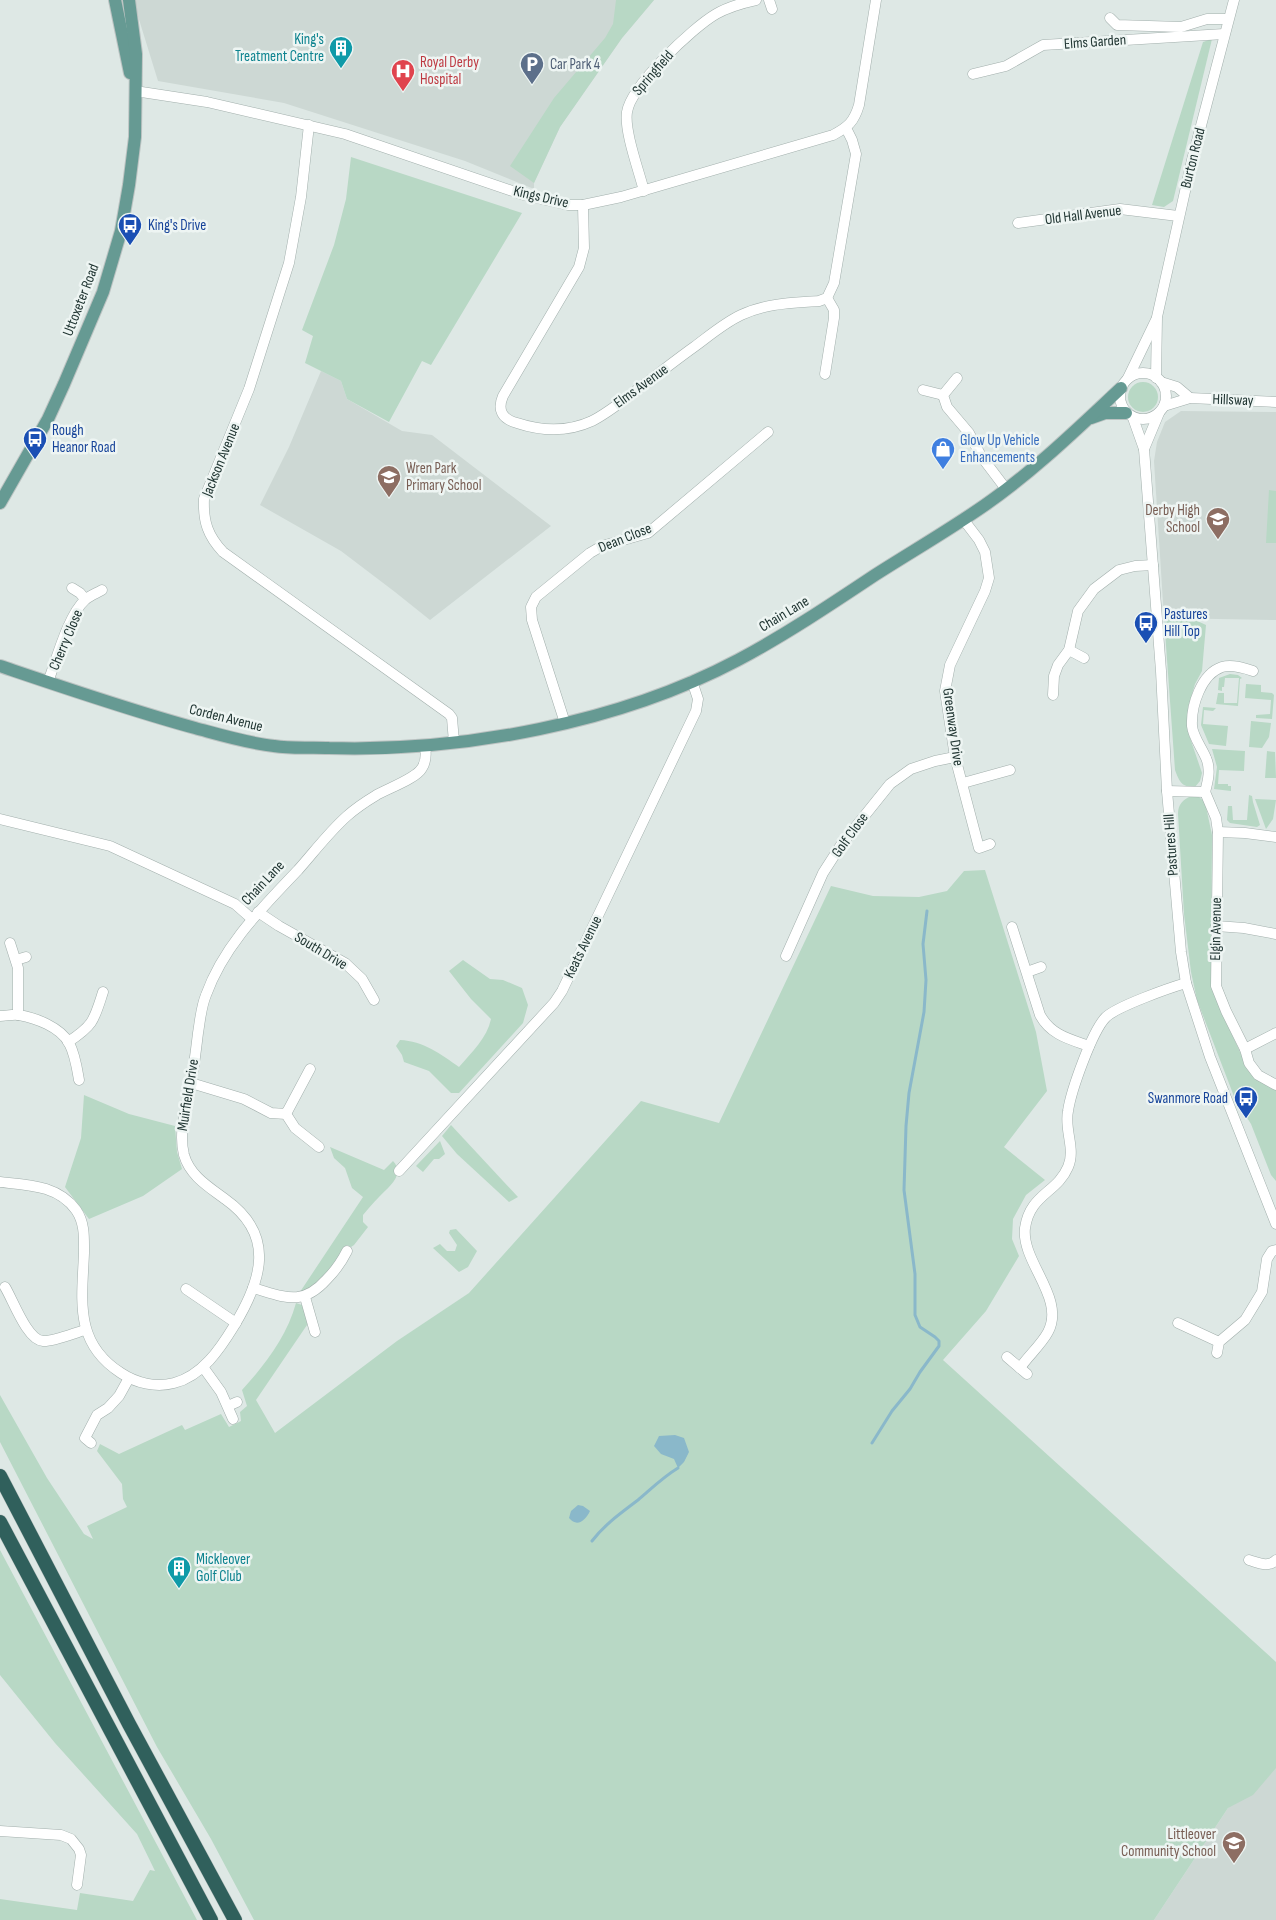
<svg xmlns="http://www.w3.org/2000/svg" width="1276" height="1920" font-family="'Sofia Sans Condensed',sans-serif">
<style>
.built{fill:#cdd8d4}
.green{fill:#b8d8c5}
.water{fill:#8ab8ca}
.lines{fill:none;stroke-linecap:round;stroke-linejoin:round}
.stream{stroke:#8ab8ca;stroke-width:3}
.minor-casing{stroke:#a2afac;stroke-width:11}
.major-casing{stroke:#bcc3c2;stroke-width:14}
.highway-casing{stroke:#bcc3c2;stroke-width:15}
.minor{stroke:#fff;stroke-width:10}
.major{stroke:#669a93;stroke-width:12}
.highway{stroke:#30605c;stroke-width:14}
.labels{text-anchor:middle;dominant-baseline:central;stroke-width:5;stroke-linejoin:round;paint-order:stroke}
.culture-label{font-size:15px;fill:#0d838f;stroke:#eef5f3;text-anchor:end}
.street-label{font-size:15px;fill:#213633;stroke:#eef5f3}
.health-label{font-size:15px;fill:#be3a42;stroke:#eef5f3;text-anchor:start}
.service-label{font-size:15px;fill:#4e5e75;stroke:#eef5f3;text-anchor:start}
.transit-label{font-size:15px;fill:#164399;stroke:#eef5f3;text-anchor:start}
.shop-label{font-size:15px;fill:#366cbe;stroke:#eef5f3;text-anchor:start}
.education-label{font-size:15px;fill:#785e54;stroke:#eef5f3;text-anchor:end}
</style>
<rect width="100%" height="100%" fill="#dee8e5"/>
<g class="built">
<polygon points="133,0 654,0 622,38 560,127 534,183 534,189 465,161 284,103 158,81"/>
<polygon points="321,371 341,381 347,399 402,431 432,435 551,526 430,620 395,592 341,551 260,505 289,447"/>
<polygon points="1181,411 1276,412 1276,620 1164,618 1154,461 1157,442 1165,422"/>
<polygon points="1276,1751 1276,1920 1154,1920 1228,1808"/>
</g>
<g class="green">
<polygon points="616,0 654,0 622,38 560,127 534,183 510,166 554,98 605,38 613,24"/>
<polygon points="1212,39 1173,201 1164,207 1152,205 1203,42"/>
<polygon points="351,157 522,213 431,365 422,361 389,422 347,399 341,381 305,363 313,336 302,330 334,245 346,199"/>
<circle cx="1143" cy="397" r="15"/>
<polygon points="1269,490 1276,491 1276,543 1266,543"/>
<path d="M1164,618l29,1 13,6 -4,46 -7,13 -7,24v24l14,41 -2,8 -5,6c-13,1 -16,-6 -20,-17z"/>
<polygon points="1230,674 1238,675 1242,678 1240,679 1238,706 1216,704 1218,693 1224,693 1224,703 1237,703 1239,678 1225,678 1224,687 1222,687 1222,691 1218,690 1219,678"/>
<polygon points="1246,684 1261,685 1261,692 1272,693 1274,695 1272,719 1256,718 1256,715 1270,714 1271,700 1245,698"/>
<polygon points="1203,707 1216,708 1213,711 1204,710 1203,724 1228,726 1226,746 1209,744 1201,725"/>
<polygon points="1251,721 1271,723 1269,737 1262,748 1249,747"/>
<polygon points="1212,749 1245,751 1244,771 1219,770 1218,784 1228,784 1228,786 1231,786 1231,791 1214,789 1217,767"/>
<polygon points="1267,751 1275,752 1276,778 1265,778"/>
<polygon points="1249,795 1252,796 1253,802 1260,825 1257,827 1230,823 1227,820 1228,806 1232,806 1233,820 1247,820"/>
<path d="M1191,796l8,1 6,5 7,33 -1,151 11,27 26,56 10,11 18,9v92l-5,-6 -20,-51 -16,-25 -38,-99 -6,-28 -7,-58 -6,-100c0,-10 5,-14 13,-18z"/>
<polygon points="1255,799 1276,800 1273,819 1266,829"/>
<path d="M985,870l51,162 11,59 -43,56 41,33 -19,15 -13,24 -1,20 7,17 -33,55 -43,49 333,302v106l-23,27 -25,13 -74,112h-900l-43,-81 -54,-92 -157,-305v-47l47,83 37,56 9,5 -6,-13 40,-19 -4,-8 -1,-15 -25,-33 3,-7 19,10 63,-29 3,5 36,-16 8,13 12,-6 -1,-9 7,-6 -5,-16c23,-25 45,-54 54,-87l6,2 5,10v10l-51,75 19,33 122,-92 72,-48 172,-192 78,22 112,-237 42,10 46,1 28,-6 17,-20z"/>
<path d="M463,960l27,19 13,1 19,8 6,17 -5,18 -64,70h-8l-22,-22 -25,-9 -2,-7 -6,-9 4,-6c23,1 41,14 59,27 13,-15 28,-29 32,-48l-20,-20 -22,-28z"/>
<polygon points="84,1095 129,1114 175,1126 177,1152 182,1169 143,1196 89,1219 65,1187 81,1138"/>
<polygon points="451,1125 518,1197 509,1202 457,1154 442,1136"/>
<polygon points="440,1141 445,1154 439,1159 434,1159 423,1172 416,1166"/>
<path d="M330,1147l54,23 9,-9c13,14 -5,26 -14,36 -6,6 -11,12 -16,18v7l5,5 -14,18 -3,2 -4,-2 -2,2 -24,36 -21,9 63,-95 -11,-9 -7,-20 -11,-10z"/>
<polygon points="456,1229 477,1251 468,1267 459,1272 433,1248 440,1244 447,1251 455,1251 457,1245 449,1233 450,1230"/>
<polygon points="0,1550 197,1920 0,1920 0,1899 77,1910 80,1893 133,1901 150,1870 155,1871 137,1834 55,1743 0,1675"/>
</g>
<g class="water">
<polygon points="675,1435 684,1438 689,1452 684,1462 678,1468 674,1459 661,1454 654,1446 659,1436"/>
<path d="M578,1505l5,1 7,5c-4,9 -13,17 -21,7l2,-7z"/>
</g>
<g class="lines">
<g class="stream">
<polyline points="872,1443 892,1411 910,1389 920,1372 939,1346 939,1341 935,1337 920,1327 915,1315 915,1274 904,1190 906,1126 909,1093 924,1012 926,980 923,944 927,911"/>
<path d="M592,1541c13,-17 29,-28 46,-41 13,-11 25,-23 40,-32"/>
</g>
<g class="minor-casing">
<g id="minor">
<polyline points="769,0 772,9"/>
<polyline points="1110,18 1117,25 1181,27 1207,19 1228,19"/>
<polyline points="973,74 1006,66 1043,45 1224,34"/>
<path d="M135,91l72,11 138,32 179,61 44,10h15l38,-8 212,-62c15,-8 21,-13 26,-30l17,-105"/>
<path d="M309,125l-8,72 -12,66 -40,126 -45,110c-1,23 4,37 19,53l226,162 3,4 2,24"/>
<path d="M644,191c-5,-20 -20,-60 -17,-79 4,-26 65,-84 89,-98 12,-7 26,-11 40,-14"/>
<path d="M583,205l1,43 -5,19 -76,129c-6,14 -1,23 14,27 24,8 51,9 75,-2 14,-7 28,-18 41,-28 20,-15 40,-31 61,-46 15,-11 30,-24 47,-32 25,-12 52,-12 78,-14l8,-3 7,-15 22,-129 -4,-14 -6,-12"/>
<polyline points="1018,223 1120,209 1178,216"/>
<circle cx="1143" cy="396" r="23"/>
<polyline points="825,374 834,318 834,310 827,298"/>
<polyline points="957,378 943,395 947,407 969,433 981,456 1006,489"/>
<polyline points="1128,378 1156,320"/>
<polyline points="1156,378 1157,317 1192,160 1234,0"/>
<polyline points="1161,382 1177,387 1190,398"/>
<polyline points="923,390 943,395"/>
<polyline points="1164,406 1190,398 1276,402"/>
<polyline points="1133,418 1144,449 1161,671 1167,791 1181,952 1186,983 1210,1057 1276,1224"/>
<polyline points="1144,449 1159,413"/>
<polyline points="963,519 979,540 985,552 989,578 985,591 950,665 945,691 955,757 979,848 990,844"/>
<polyline points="72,588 80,593 85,599"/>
<polyline points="1069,650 1084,658"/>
<path d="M48,682c8,-21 20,-67 37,-82 4,-4 12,-7 17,-10"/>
<polyline points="1053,695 1054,676 1058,665 1069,650 1078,611 1094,589 1119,570 1135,566 1153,565"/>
<polyline points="565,723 532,620 531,607 536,597 590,553 602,546 648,533 768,432"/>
<polyline points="963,783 1010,770"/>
<polyline points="1167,791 1205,792"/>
<polyline points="1205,792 1216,818 1218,832 1216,986 1226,1011 1245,1049 1249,1063 1258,1075 1276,1085"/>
<path d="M1205,792c3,-11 6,-23 1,-34 -4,-10 -13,-21 -14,-32 -1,-20 9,-52 30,-59 10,-3 22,1 31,4"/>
<polyline points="0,819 110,846 235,904 252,919"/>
<polyline points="1218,832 1245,833 1276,837"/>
<polyline points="258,912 279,926 345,963 362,979 374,1000"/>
<polyline points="1216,926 1244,928 1276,934"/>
<path d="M1012,927l28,88c11,20 29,24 49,31"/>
<polyline points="10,943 18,968 18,1015"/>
<polyline points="786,956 823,873 841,845 890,784 911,769 935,761 955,757"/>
<polyline points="16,960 26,957"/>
<polyline points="1027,972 1041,967"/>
<path d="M0,1016c6,0 13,-2 19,-1 17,3 41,12 50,28 6,11 8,25 10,37"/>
<path d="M68,1042c26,-17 26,-22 35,-50"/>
<polyline points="1245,1049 1276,1033"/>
<polyline points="191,1083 244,1099 271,1113 286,1114 310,1069"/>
<polyline points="286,1114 295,1128 319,1147"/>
<polyline points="399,1171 554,1003 562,991 696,711 698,699 692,681"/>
<path d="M0,1182c28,3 58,3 76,28 9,13 8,28 8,43 -2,48 -10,90 37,120 15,10 35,15 53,10 28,-7 46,-34 60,-57 28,-46 42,-91 -9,-127 -16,-12 -35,-23 -41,-44 -6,-24 3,-48 7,-72 3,-16 5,-33 7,-50 2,-12 3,-26 8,-38 18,-50 56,-87 92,-125 16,-18 31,-38 49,-54 8,-7 18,-14 28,-20 11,-7 41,-17 47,-28 4,-6 4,-16 3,-22"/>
<path d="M5,1287c8,13 22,53 38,54 10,1 31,-8 42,-11"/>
<path d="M253,1288c32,9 49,19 74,-9 9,-9 14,-16 20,-28"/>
<polyline points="186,1289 236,1323"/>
<polyline points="305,1297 315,1332"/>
<polyline points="1178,1323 1219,1342"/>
<polyline points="1217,1353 1219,1342 1245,1320 1262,1292 1267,1259 1272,1251 1276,1250"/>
<polyline points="1007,1357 1027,1374"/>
<polyline points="203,1367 221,1392 233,1419"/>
<path d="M1020,1368c8,-12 21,-23 28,-36 18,-34 -27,-70 -23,-104 5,-34 32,-35 43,-61 8,-18 -4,-37 0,-56 3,-20 24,-80 38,-94 12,-11 63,-29 80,-34"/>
<polyline points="228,1406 237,1402"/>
<polyline points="91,1443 85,1438 97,1415 108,1408 119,1396 129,1378"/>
<path d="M1249,1560c10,3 19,8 27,0"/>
<polyline points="0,1831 61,1835 71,1839 79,1849 81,1855 77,1885"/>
</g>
</g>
<g class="major-casing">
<g id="major">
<polyline points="115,0 130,73"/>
<polyline points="1091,418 1105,413 1126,413"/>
<polyline points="0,503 48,419 64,384 103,292 121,231 129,185 135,137 136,54 129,0"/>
<path d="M0,666c65,22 129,44 195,62 26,7 52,15 79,18 18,3 37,1 55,2 134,4 290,-25 409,-88 47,-25 92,-55 137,-85 36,-23 74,-45 110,-70 49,-34 92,-76 136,-117"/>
</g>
</g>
<g class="highway-casing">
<g id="highway">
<polyline points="0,1476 129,1724 235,1920"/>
<polyline points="0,1522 211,1920"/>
</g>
</g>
<use href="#minor" class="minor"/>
<use href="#major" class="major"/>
<use href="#highway" class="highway"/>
</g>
<defs>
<g id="building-pin" transform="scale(1.25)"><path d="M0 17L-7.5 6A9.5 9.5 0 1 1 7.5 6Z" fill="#0f9aa8" stroke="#eef5f3"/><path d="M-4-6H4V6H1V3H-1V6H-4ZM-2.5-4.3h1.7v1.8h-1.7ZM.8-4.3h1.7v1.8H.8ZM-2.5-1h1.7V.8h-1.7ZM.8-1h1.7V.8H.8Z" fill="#fff"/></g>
<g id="parking-pin" transform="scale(1.25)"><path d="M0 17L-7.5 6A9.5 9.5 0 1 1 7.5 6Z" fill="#5c6f8a" stroke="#eef5f3"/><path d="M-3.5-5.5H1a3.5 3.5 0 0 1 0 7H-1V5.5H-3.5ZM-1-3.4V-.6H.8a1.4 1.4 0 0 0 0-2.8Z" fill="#fff"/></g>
<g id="hospital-pin" transform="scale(1.25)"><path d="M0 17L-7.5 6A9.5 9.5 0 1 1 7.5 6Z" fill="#e0444e" stroke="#eef5f3"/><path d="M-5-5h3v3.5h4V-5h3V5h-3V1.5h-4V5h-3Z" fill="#fff"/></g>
<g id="bus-pin" transform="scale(1.25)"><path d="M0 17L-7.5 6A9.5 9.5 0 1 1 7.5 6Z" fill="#1a4fb4" stroke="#eef5f3"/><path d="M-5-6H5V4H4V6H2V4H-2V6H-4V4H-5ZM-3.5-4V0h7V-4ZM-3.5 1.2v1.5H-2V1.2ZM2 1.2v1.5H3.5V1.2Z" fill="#fff"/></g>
<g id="shop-pin" transform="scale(1.25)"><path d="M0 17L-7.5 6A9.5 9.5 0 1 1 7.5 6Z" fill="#3f7fe0" stroke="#eef5f3"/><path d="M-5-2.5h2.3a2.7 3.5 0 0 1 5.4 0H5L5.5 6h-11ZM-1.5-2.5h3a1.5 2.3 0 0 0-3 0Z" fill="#fff"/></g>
<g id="school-pin" transform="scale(1.25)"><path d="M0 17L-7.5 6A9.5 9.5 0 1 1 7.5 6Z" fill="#8d6e63" stroke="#eef5f3"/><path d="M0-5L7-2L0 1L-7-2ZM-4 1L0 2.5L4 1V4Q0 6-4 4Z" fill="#fff"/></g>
</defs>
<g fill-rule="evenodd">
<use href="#building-pin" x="341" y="48"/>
<use href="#parking-pin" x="532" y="64"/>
<use href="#hospital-pin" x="403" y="71"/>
<use href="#bus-pin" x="130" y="225"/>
<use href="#bus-pin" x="35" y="439"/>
<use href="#shop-pin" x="943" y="449"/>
<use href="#school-pin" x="389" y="477"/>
<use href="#school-pin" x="1218" y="519"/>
<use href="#bus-pin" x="1146" y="623"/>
<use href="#bus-pin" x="1246" y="1098"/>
<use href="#building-pin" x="179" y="1568"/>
<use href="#school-pin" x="1234" y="1843"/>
</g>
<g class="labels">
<g class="culture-label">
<text x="324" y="39">King's<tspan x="324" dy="17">Treatment Centre</tspan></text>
<text x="196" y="1559" text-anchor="start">Mickleover<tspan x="196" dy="17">Golf Club</tspan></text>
</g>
<g class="street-label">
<text transform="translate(1095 42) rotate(-4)">Elms Garden</text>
<text transform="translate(653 73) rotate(-49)">Springfield</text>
<text transform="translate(1193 158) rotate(-76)">Burton Road</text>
<text transform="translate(541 197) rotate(13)">Kings Drive</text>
<text transform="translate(1083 215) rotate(-7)">Old Hall Avenue</text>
<text transform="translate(81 300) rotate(-69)">Uttoxeter Road</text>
<text transform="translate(641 386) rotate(-36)">Elms Avenue</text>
<text transform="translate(1233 400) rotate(2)">Hillsway</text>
<text transform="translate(221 460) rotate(-68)">Jackson Avenue</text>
<text transform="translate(625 538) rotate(-22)">Dean Close</text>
<text transform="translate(784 614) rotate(-31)">Chain Lane</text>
<text transform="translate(66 640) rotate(-67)">Cherry Close</text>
<text transform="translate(226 718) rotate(14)">Corden Avenue</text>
<text transform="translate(953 727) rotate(82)">Greenway Drive</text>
<text transform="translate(850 835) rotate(-54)">Golf Close</text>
<text transform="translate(1171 845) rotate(-94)">Pastures Hill</text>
<text transform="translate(263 883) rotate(-47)">Chain Lane</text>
<text transform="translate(1216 929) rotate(-89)">Elgin Avenue</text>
<text transform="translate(583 947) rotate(-64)">Keats Avenue</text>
<text transform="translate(321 951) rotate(31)">South Drive</text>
<text transform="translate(188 1095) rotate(-81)">Muirfield Drive</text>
</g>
<g class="health-label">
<text x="420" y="62">Royal Derby<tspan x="420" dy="17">Hospital</tspan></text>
</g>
<g class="service-label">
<text x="550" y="64">Car Park 4</text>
</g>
<g class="transit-label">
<text x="148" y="225">King's Drive</text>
<text x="52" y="430">Rough<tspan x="52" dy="17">Heanor Road</tspan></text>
<text x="1164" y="614">Pastures<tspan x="1164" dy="17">Hill Top</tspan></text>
<text x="1228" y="1098" text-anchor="end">Swanmore Road</text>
</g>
<g class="shop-label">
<text x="960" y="440">Glow Up Vehicle<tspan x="960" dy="17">Enhancements</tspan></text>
</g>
<g class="education-label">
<text x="406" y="468" text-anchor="start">Wren Park<tspan x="406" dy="17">Primary School</tspan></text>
<text x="1200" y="510">Derby High<tspan x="1200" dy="17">School</tspan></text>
<text x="1216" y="1834">Littleover<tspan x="1216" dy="17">Community School</tspan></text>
</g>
</g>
</svg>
